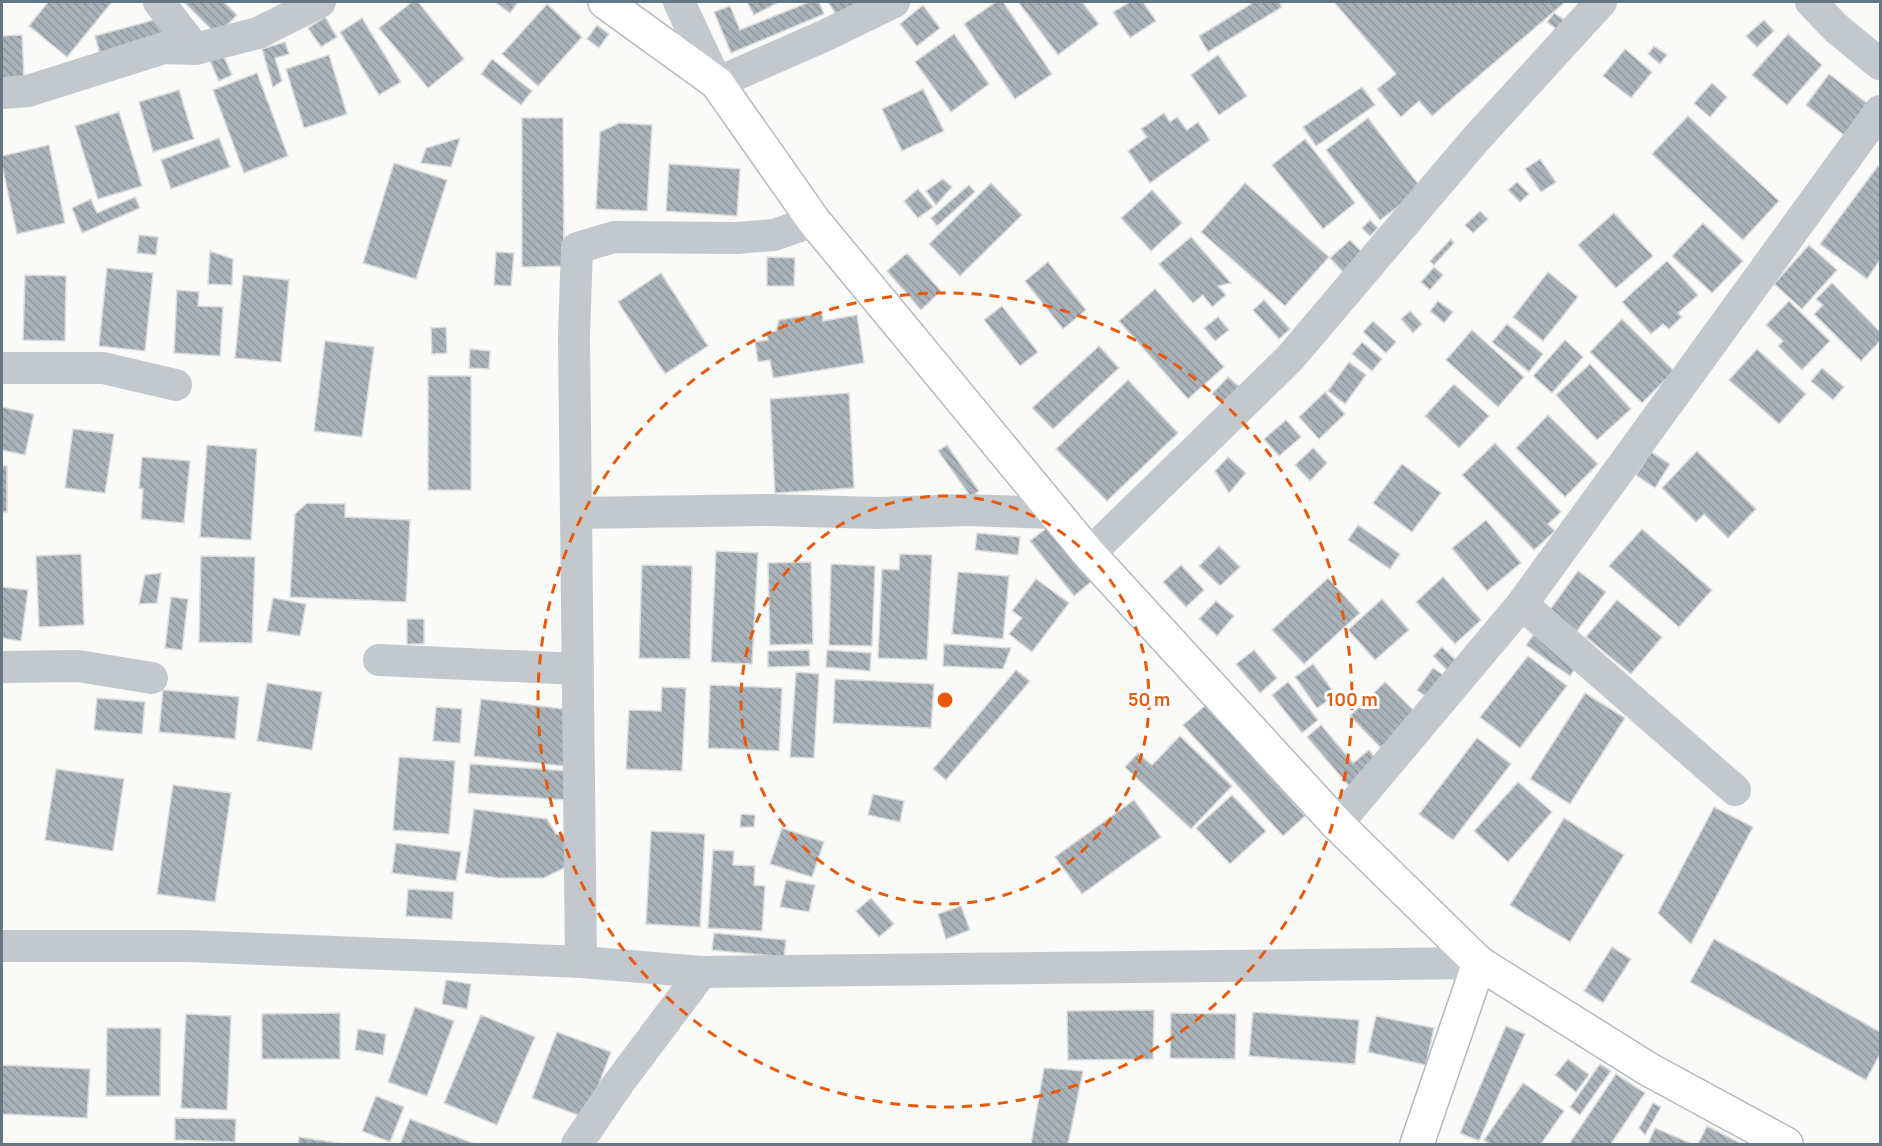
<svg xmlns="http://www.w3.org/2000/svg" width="1882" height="1146" font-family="Manrope,sans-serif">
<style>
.building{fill:url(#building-back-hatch);stroke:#dcdcda;stroke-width:1.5}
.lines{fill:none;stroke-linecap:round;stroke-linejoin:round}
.secondary-casing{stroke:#b3babf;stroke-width:36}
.street{stroke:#c3c8cc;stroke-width:32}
.secondary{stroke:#fff;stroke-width:33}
.ring{fill:none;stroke:#e8590c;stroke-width:3;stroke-dasharray:10 8}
.centre{fill:#e8590c;stroke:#fff;stroke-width:3}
.ring-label{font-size:18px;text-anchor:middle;font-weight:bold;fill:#e8590c;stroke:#fff;stroke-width:6;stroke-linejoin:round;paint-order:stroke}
</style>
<defs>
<pattern id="building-back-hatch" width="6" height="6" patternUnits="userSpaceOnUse" patternTransform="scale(1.5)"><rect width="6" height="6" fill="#aab3b9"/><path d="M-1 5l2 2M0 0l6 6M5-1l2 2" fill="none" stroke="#8e969c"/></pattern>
</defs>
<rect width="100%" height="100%" fill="#fafaf8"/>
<g class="building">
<polygon points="48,2 112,2 67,57 29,26"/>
<polygon points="184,2 224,2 237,15 217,35"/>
<polygon points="412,2 418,2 464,59 428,88 379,28"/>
<polygon points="495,2 518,2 510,13"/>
<polygon points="747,2 779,2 754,15"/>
<polygon points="809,2 819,2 824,14 731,53 714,12 730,6 740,30"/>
<polygon points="828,2 864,2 841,22"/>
<polygon points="996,2 1003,2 1052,74 1015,99 964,24"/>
<polygon points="1020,2 1082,2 1099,24 1058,55 1019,3"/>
<polygon points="1130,2 1143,2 1156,21 1130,38 1113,12"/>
<polygon points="1250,2 1279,2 1282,7 1208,52 1199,36 1251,4"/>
<polygon points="1334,2 1565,2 1432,116 1419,101 1401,117 1377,89 1396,74"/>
<polygon points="547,4 582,37 538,86 502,54"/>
<polygon points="923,5 940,28 917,46 900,24"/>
<polygon points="1554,13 1569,23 1562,33 1547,22"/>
<polygon points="325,17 337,37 321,47 308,28"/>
<polygon points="161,18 166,36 100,54 95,36"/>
<polygon points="362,18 401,82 379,95 340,32"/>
<polygon points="1764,20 1774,31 1757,47 1746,36"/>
<polygon points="597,25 609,34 599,48 587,39"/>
<polygon points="954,34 989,84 951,112 915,62"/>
<polygon points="1788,34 1822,65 1787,105 1752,75"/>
<polygon points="22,35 24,79 2,80 2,36"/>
<polygon points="285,42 289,54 275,58 282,81 273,87 262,49"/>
<polygon points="1654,46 1667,55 1660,64 1648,54"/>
<polygon points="1625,49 1652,72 1631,98 1603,76"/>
<polygon points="223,55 232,75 219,81 210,61"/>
<polygon points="329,55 347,114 304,128 286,69"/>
<polygon points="1218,55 1247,96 1219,115 1191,75"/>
<polygon points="492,59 532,91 521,105 481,74"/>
<polygon points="257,73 288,156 244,173 213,90"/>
<polygon points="1829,74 1868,104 1844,135 1806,105"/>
<polygon points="1712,83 1727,97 1710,117 1694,103"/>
<polygon points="1362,87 1375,105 1316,146 1303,127"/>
<polygon points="923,89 944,131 902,151 882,109"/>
<polygon points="179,90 194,139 153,152 139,102"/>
<polygon points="119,112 142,186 98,199 75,126"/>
<polygon points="1164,113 1170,122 1177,117 1187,130 1198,122 1210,140 1150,183 1128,151 1147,137 1141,129"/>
<polygon points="1688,116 1779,201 1743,240 1652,154"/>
<polygon points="522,118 563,118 564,266 522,267"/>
<polygon points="1368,118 1422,189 1380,220 1326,150"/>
<polygon points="619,123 652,125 647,211 596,209 600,132"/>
<polygon points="219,138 230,167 171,189 161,160"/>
<polygon points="460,138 451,167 421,163 426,148"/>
<polygon points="1305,139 1355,203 1323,229 1272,165"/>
<polygon points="49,145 65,223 17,234 2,165 2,156"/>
<polygon points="1540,159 1556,182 1541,192 1525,169"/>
<polygon points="394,163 447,180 416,279 363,263"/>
<polygon points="669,164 740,169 737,216 666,211"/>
<polygon points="1878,166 1880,168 1880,260 1867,279 1820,244"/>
<polygon points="943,179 952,187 936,205 926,191"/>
<polygon points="1517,182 1529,194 1520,202 1508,190"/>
<polygon points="991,183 1022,215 960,276 929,244"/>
<polygon points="1245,183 1329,257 1285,306 1201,232"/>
<polygon points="969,185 975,192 937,226 931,218"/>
<polygon points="918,189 933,207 918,218 904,201"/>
<polygon points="1152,190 1182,223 1151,251 1121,218"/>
<polygon points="135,197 140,208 82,233 72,208 91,199 97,213"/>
<polygon points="1480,211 1488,219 1473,233 1465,225"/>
<polygon points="1614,213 1653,256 1616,288 1578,245"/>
<polygon points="1370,220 1378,228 1370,236 1362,228"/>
<polygon points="1703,223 1743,261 1712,293 1672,256"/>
<polygon points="139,235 158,237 156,255 137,253"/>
<polygon points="1191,237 1231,283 1218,286 1226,295 1212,307 1203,295 1193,303 1159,264"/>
<polygon points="1451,239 1454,243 1434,265 1430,261"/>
<polygon points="1350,240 1365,255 1345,274 1330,258"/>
<polygon points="1809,245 1837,270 1802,309 1774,284"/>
<polygon points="210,251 233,259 232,285 208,284"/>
<polygon points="496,252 514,253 511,286 494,285"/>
<polygon points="907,253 941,291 921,310 887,271"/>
<polygon points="767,257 795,258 794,286 767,286"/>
<polygon points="1667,261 1698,295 1678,313 1682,317 1669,329 1663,324 1651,334 1622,302"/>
<polygon points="1048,262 1086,310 1063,329 1025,281"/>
<polygon points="1434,267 1443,275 1430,290 1421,282"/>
<polygon points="107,268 153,273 145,351 99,346"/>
<polygon points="1548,272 1578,297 1543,341 1513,317"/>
<polygon points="661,273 708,346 665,374 618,302"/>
<polygon points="25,275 66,276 65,341 23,340"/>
<polygon points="243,275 289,280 281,362 235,358"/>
<polygon points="1832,283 1880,332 1880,341 1861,361 1814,314 1823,305 1816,299"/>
<polygon points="1155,289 1224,367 1188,399 1119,321"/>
<polygon points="177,290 199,292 198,306 223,307 220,356 174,353"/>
<polygon points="1264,300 1290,329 1279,339 1253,310"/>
<polygon points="1438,301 1453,312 1444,323 1430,311"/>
<polygon points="1789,301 1830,341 1802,370 1778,346 1783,341 1766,325"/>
<polygon points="1002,306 1038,352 1020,366 984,320"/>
<polygon points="1410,311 1422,324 1413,333 1401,319"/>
<polygon points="822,313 823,321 857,315 864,363 773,378 770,360 758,362 755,342 768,340 766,332 776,331 779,320"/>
<polygon points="1218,317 1229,330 1215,341 1204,328"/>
<polygon points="1622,319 1674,371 1642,403 1590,352"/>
<polygon points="1373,321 1396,342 1386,353 1363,332"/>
<polygon points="1507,324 1543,354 1529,372 1492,342"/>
<polygon points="446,327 447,353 432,354 431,328"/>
<polygon points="1472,330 1524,377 1498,407 1446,360"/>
<polygon points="1565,340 1583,357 1552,393 1533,376"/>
<polygon points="325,341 374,347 362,437 314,431"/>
<polygon points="1362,342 1382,359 1372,371 1352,354"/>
<polygon points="1099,346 1119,368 1053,429 1032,408"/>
<polygon points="470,349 490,351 489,369 469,368"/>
<polygon points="1757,349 1806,394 1779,424 1729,380"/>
<polygon points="1349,362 1366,375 1345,404 1328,391"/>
<polygon points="1590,364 1631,409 1597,440 1556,395"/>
<polygon points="1822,368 1844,387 1833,400 1811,381"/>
<rect x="428" y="376" width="43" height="114"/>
<polygon points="1228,377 1242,389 1226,406 1212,394"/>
<polygon points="1128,380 1178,433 1107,501 1056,449"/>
<polygon points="1454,384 1489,416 1459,448 1425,416"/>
<polygon points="1325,392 1345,414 1319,439 1299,417"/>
<polygon points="849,393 854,488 775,493 770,399"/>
<polygon points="2,407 34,414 25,455 2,450"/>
<polygon points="1548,415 1598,464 1565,497 1516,448"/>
<polygon points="1286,420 1301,437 1279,456 1264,439"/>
<polygon points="73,429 114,434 105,493 65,488"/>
<polygon points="1495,443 1561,512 1548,524 1555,531 1534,550 1462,475"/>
<polygon points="207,445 257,449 251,540 200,537"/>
<polygon points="947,445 979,491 971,497 938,451"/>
<polygon points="1313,448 1327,463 1310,481 1295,465"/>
<polygon points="1697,451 1756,509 1728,538 1704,514 1696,522 1662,488"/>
<polygon points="1651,452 1670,464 1655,488 1636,475"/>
<polygon points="142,457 190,461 184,523 141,519 143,489 139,488"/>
<polygon points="1228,457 1246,473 1229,493 1215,471"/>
<polygon points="1402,464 1441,493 1412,532 1373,503"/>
<rect x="2" y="466" width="5" height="46"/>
<polygon points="307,503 345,504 345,517 410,520 406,602 290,597 295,514"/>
<polygon points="1486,520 1521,563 1487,591 1452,548"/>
<polygon points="1358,525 1400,554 1390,569 1348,540"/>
<polygon points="1048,527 1092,581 1074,596 1030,541"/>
<polygon points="1642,529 1712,590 1679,627 1609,566"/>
<polygon points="977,533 1020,537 1018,555 975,550"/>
<polygon points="1219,546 1240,567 1220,586 1199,566"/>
<polygon points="716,551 758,553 752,664 711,662"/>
<polygon points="81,554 84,625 39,627 36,556"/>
<polygon points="900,554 932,555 927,660 878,658 882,569 899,570"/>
<polygon points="201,556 255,557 252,643 199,642"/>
<polygon points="811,562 813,644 770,645 768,563"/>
<polygon points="831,564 875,566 872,646 829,645"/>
<polygon points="642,565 692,566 690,659 639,658"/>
<polygon points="1181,565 1204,590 1186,607 1163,582"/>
<polygon points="1578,571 1606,592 1577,631 1549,611"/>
<polygon points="958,572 1009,576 1003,639 952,634"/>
<polygon points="161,573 157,603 139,604 145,575"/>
<polygon points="1443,577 1481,620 1455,644 1416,602"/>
<polygon points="1328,578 1360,613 1304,664 1272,630"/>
<polygon points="1036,579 1069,603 1032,652 1009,634 1022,618 1012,611"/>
<polygon points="2,587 28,590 21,641 2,638"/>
<polygon points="171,597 188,599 182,650 165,648"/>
<polygon points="273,598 306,604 300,636 267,631"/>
<polygon points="1382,599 1409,630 1375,660 1348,630"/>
<polygon points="1617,600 1662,637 1631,674 1586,637"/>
<polygon points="1216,601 1234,616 1217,636 1199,619"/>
<rect x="407" y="619" width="17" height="25"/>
<polygon points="1537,630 1580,662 1570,676 1526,645"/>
<polygon points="944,644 1011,648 1003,669 943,666"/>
<polygon points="1442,647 1459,663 1450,673 1433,656"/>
<polygon points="809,650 810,666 768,667 768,651"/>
<polygon points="827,650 871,653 870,671 826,667"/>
<polygon points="1254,650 1277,678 1260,693 1236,664"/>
<polygon points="1528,656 1567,686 1520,748 1480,717"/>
<polygon points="1313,664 1336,695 1317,708 1295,677"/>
<polygon points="1433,668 1450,680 1434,702 1417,690"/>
<polygon points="1016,670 1030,681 946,780 933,769"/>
<polygon points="796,672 819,674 814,758 790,757"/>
<polygon points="835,679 934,684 931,728 833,723"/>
<polygon points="1288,682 1318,720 1302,733 1272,695"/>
<polygon points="1385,682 1417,714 1381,748 1350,716"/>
<polygon points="267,683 322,692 312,750 257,741"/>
<polygon points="710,685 782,688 779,751 708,748"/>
<polygon points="662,687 686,688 682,771 626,769 629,710 661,711"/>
<polygon points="163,690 239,697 235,739 159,732"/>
<polygon points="1585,693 1625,718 1570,804 1530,779"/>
<polygon points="97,698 145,702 142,734 94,730"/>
<polygon points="481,699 572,710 564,766 474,756"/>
<polygon points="1206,705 1305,816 1283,836 1183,725"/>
<polygon points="436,707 462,709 460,743 433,741"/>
<polygon points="1321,725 1353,763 1369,750 1378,762 1349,786 1307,737"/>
<polygon points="1180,736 1232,786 1191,829 1125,767 1138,753 1152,765"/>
<polygon points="1477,738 1511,764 1453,840 1419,814"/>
<polygon points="399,757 455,761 449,834 393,830"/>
<polygon points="470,764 568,771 566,800 468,793"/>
<polygon points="56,769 124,779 113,851 45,840"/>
<polygon points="1518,782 1552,812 1508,862 1474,831"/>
<polygon points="173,785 231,793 215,902 157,894"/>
<polygon points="873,794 904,801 900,822 868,815"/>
<polygon points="1232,795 1266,831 1230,864 1196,828"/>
<polygon points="1134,800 1161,837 1082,894 1055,857"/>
<polygon points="1714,807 1753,827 1691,944 1658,913"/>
<polygon points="474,809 547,819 556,834 576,835 574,863 544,878 499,878 465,873"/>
<polygon points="741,814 755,815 754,827 740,827"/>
<polygon points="1564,818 1624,855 1570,942 1510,905"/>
<polygon points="782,828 824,842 812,877 770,864"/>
<polygon points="651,831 705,834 700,927 646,924"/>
<polygon points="396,843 461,852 456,881 392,873"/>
<polygon points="713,850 734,851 733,865 755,866 754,885 765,886 762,931 708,928"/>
<polygon points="786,880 815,885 809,912 780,907"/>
<polygon points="408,889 454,892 452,919 406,916"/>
<polygon points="871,898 894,924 879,937 856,911"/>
<polygon points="961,906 970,930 946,939 938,914"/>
<polygon points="714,933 786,940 784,957 712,950"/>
<polygon points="1714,939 1880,1032 1880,1054 1866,1080 1690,982"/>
<polygon points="1612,947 1631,959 1603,1003 1584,991"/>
<polygon points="446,980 471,984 467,1009 442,1004"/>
<polygon points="415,1007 454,1021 427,1096 388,1082"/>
<polygon points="1154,1010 1153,1059 1068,1060 1067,1011"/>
<polygon points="1253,1012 1359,1020 1355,1064 1249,1056"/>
<polygon points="340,1013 340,1059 262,1059 262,1014"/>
<polygon points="1171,1013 1236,1014 1235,1059 1170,1058"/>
<polygon points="186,1014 231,1016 227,1110 181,1108"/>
<polygon points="481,1015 535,1037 497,1125 444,1103"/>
<polygon points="1376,1016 1434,1028 1426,1065 1368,1052"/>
<polygon points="1506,1026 1525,1034 1479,1141 1460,1133"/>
<polygon points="107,1028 161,1028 160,1096 106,1096"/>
<polygon points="358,1029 386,1034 383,1055 355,1050"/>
<polygon points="557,1032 611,1052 586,1118 532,1098"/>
<polygon points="1568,1059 1589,1075 1576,1092 1555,1075"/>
<polygon points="1600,1064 1611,1071 1580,1115 1570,1107"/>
<polygon points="2,1065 90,1069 87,1118 2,1114"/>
<polygon points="1044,1068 1083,1071 1068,1144 1031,1144"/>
<polygon points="1616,1074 1645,1093 1611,1144 1569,1144"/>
<polygon points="1523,1083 1564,1111 1541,1144 1490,1144 1484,1140"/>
<polygon points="376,1096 404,1107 390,1142 362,1131"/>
<polygon points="1653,1103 1661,1107 1645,1135 1639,1128"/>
<polygon points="175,1118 236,1119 235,1142 175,1140"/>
<polygon points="410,1119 475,1144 400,1144"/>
<polygon points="1707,1126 1742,1144 1698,1144"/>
<polygon points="1655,1128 1690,1143 1689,1144 1648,1144"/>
<polygon points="299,1137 344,1144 298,1144"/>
</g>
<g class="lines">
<g class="secondary-casing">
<g id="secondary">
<polyline points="605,2 717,83 814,221 1089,554 1337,824 1479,963 1648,1069 1786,1144"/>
<polyline points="1417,1144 1479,963"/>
</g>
</g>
<g class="street">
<polyline points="159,2 195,49"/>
<polyline points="679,2 717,83 826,35 894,2"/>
<polyline points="1811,2 1836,28 1880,64"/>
<polyline points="2,93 28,91 164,48 195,49 258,33 320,2"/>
<polyline points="2,368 103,368 176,385"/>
<polyline points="576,513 769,510 878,513 968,510 1055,513"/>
<polyline points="1089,554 1290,358 1475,140 1601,2"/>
<polyline points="1522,604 1735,790"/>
<polyline points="379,660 578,669"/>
<polyline points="2,667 78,666 152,678"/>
<polyline points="1337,824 1522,604 1880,111"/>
<polyline points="2,946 188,946 581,962 702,972 1479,963"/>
<polyline points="581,962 574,336 577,248 614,237 737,238 774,235 814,221"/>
<polyline points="577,1144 618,1084 702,972"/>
</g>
<use href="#secondary" class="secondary"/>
</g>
<g class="ring">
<circle cx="945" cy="700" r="204"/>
<circle cx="945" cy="700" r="407"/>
</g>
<circle cx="945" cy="700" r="9" class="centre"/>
<g class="ring-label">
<text x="1149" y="706">50 m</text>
<text x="1352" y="706">100 m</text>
</g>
<rect width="1882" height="1146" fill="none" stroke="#657683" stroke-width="6"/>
</svg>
